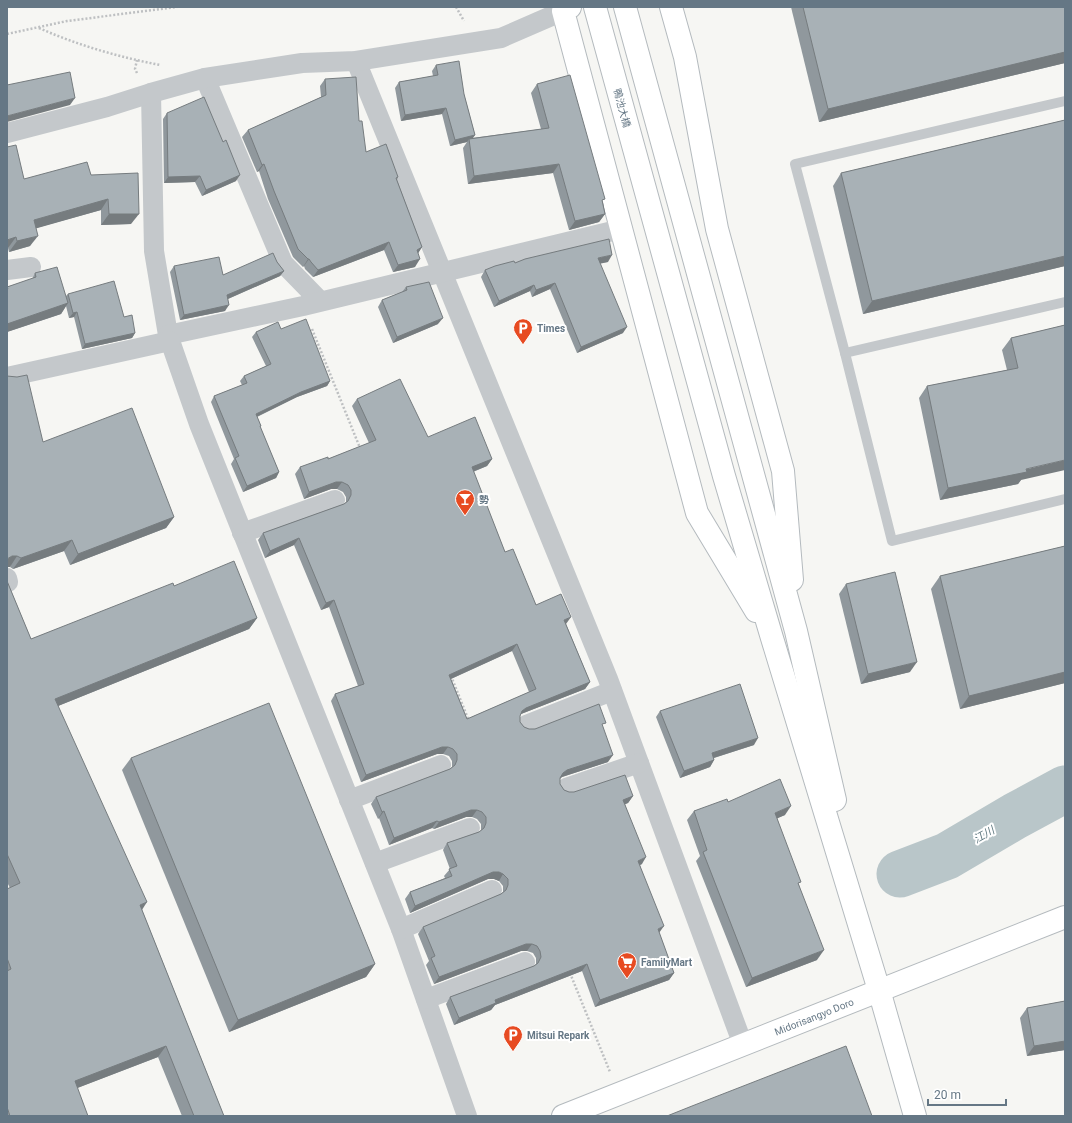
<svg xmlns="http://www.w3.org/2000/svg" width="1072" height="1123" font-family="Roboto,'Noto Sans JP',sans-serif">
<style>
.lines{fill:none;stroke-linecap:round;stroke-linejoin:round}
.river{stroke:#b9c6c9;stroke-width:47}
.secondary-casing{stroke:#b4babe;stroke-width:24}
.path{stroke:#bec0c2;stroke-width:2.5;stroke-dasharray:2 2;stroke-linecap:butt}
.lane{stroke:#c4c8cb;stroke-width:10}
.street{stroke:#c4c8cb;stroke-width:20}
.secondary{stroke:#fff;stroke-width:22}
.wall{fill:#90989d;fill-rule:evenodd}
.shaded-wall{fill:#767c7f}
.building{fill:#a8b1b6;stroke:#767c7f;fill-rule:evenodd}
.labels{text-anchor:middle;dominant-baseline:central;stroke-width:4;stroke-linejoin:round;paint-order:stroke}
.street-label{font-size:10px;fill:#657785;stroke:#fff}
.poi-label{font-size:10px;font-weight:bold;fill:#657785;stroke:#fff;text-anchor:start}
.water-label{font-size:11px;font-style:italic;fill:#607981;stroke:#fff}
</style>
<rect width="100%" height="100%" fill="#f6f6f3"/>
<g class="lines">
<polyline class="river" points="900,874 947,856 1015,816 1065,789"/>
<g class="secondary-casing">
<g id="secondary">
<polyline points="570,7 563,11 697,513 756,611"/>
<polyline points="595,7 724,476 772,638 879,990 915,1116"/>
<polyline points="625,7 796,631 835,800"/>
<polyline points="671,7 685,57 717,229 783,471 792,580"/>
<path id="s1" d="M563,1116l502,-199"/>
</g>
</g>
<g class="path">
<polyline points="456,7 464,21"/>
<path d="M39,28c38,17 80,29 121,37"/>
<polyline points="7,34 67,21 177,7"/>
<polyline points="137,73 135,69 137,60"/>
<polyline points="312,329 360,448"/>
<polyline points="451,676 469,721"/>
<polyline points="570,973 610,1072"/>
</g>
<g class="lane">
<polyline points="1065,101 795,164 845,353 892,541 1065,499"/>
<polyline points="845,353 1065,302"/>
</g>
<g class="street">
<polyline points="356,61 608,679 743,1045"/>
<polyline points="205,78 283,263 320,301"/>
<polyline points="151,93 154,251 168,335 199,424 401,929 467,1116"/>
<polyline points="7,133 107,107 151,93 205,78 302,63 356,61 501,38 563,11"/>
<polyline points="7,270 31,267"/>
<polyline points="168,335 303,306 621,229"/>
<polyline points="7,377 170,341"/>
<polyline points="242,533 335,500"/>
<polyline points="7,578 8,582"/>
<polyline points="526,725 612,691"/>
<polyline points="566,788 639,763"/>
<polyline points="349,800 441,765"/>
<polyline points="375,863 470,828"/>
<polyline points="401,929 492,890"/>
<polyline points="426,999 525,962"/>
</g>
<use href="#secondary" class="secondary"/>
</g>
<g class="wall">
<polygon points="791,7 1065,7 1065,63 819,122"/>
<polygon points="436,65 464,94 475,135 472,138 541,129 531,93 537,84 603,202 605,214 599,222 569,230 553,173 468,184 463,148 467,142 450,146 442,114 401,121 395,88 399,82 433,76 432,71"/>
<polygon points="325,79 359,121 366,152 398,177 397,180 422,247 418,253 415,267 393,272 384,250 313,277 305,269 304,266 303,267 293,257 268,199 259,171 257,172 242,137 248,130 321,97 320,86"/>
<polygon points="167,113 223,142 236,181 202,196 195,182 164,183 163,119"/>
<polygon points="1065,120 1065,266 863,314 833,186 841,173"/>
<polygon points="91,175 131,224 101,225 101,210 36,228 30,246 9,252 8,248 24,179"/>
<polygon points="277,262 284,271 280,276 228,299 225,311 180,320 170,272 174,266 223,275"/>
<polygon points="608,262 600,263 623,333 577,353 550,289 532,297 530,291 494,307 481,277 485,270 515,263"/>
<polygon points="35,273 66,296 68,294 124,317 135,333 132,338 82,349 74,317 69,318 66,306 61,314 7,332 7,287 32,279"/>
<polygon points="406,287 438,324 393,343 378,307 382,300 402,292"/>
<polygon points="1065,325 1021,480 1018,484 940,500 919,398 927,386 1007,370 1002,350 1011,338"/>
<polygon points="281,329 330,381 327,386 297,397 257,417 261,426 260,427 279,472 276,478 243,492 231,464 234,459 211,402 214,396 242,385 240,381 244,376 266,366 252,337 256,332"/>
<path d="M357,399l71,38 64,22 -5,7 -14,6 32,80 31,53 30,19 24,58 -5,7 -64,25 -1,2v6l4,5 5,2 74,-2 5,35 -46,15 -2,2v5l4,6 5,2 64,4 -5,7 -3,1 17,60 -2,1 19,68 15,40 -5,7 -74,27 -13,-36 -87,34 -4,5 -37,15 -8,-21 4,-7 84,-31 2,-2v-6l-3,-5 -6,-2h-6l-87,33 -8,-19 3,-4 -11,-27 5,-7 78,-33 2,-2v-6l-4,-5 -5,-2h-6l-78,34 -5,-14 5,-7 35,-14 -1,-2 6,-7 -7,-19 4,-7 32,-11 2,-2v-6l-4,-5 -5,-2h-6l-32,12 -2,-1 -43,17 -10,-27 -1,1 -7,-15 5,-7 74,-28 2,-2v-6l-3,-5 -6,-2h-6l-76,28 -30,-81 4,-7 23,-8 -29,-79 -8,3 -27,-65 -29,13 -7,-18 5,-7 81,-29 2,-2v-5l-3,-5 -6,-3h-6l-27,10 -9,-25 5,-7 28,-8 41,-16 -17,-37zM512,651l17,41 -62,27 -16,-40z"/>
<polygon points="43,442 174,517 166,528 70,565 64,551 13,569 10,567"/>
<polygon points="1065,546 1065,683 960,709 931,589 940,576"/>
<polygon points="7,581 31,639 174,586 257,618 249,629 58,706 142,910 224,1116 182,1116 158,1057 77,1088 88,1116 7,1116 7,889 10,888 7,882"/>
<polygon points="846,584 910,672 861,684 839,594"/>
<polygon points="660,711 754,745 714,758 714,760 710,767 680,778 656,717"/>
<polygon points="131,758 375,964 366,977 229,1032 122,770"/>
<polygon points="728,802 785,815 777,818 799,885 817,960 746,987 696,861 700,856 687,820 694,811"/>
<polygon points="1065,1001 1065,1050 1027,1056 1020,1018 1027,1008"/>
</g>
<g class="shaded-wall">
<polygon points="1065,52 1065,63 819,122 828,109"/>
<polygon points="75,98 70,105 7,122 7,116"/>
<polygon points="446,108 442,114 401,121 405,115"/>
<polygon points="475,135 471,141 469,139 467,142 450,146 455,140"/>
<polygon points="264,164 259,171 257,172 262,165"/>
<polygon points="559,164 553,173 468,184 474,176"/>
<polygon points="240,175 236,181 202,196 206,190"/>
<polygon points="200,176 195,182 164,183 168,177"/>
<polygon points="108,199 101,210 27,231 34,220"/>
<polygon points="109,214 139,214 131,224 101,225"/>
<polygon points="605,214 599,222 569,230 575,221"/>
<polygon points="38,236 30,246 9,252 17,241"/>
<polygon points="16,237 8,248 7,249 7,240"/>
<polygon points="389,242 384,250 313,277 318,270"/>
<polygon points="422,247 417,255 417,250"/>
<polygon points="612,255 608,262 594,265 598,258"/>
<polygon points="1065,256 1065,266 863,314 872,301"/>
<polygon points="308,259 309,259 304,266 303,267"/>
<polygon points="420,259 415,267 393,272 398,265"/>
<polygon points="284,271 280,276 223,301 227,295"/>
<polygon points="555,283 550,289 532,297 536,290"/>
<polygon points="534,285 530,291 494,307 499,301"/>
<polygon points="68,303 61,314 7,332 7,324"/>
<polygon points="229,305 225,311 180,320 184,315"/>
<polygon points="77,312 74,317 69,318 73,313"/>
<polygon points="443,318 438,324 393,343 397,337"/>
<polygon points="627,327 623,333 577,353 581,347"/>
<polygon points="135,333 132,338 82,349 85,344"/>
<polygon points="330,381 327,386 297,397 252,419 256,414 301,392"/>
<polygon points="492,459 487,466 467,474 472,467"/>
<polygon points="1065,460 1065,470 1021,480 1018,484 940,500 948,488"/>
<polygon points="279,472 276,478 243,492 247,486"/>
<polygon points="336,482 342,482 337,489 331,489 304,499 309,492"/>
<polygon points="174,517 166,528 70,565 78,554"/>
<polygon points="299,538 294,545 265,558 270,551"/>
<polygon points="72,540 64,551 13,569 21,558"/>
<polygon points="12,556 17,556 10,567 7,567 7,559"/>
<polygon points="334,600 329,607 321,610 326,603"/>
<polygon points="571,617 566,624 559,627 564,620"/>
<polygon points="257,618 249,629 48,710 55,699"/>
<polygon points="517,644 512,651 444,682 449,675"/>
<polygon points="917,662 910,672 861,684 868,674"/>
<polygon points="1065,672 1065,683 960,709 969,696"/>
<polygon points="590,682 585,689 521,714 517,718 522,711 526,708"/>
<polygon points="758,738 754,745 707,760 712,753"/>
<polygon points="442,747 448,747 443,754 437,754 361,782 366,775"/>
<polygon points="613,755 608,762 562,777 558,780 563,773 567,770"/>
<polygon points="714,760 710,767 680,778 684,771"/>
<polygon points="633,796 628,803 618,807 623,800"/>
<polygon points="791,806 785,815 769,822 775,813"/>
<polygon points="471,810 477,810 472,817 466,817 434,829 439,822"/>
<polygon points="384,811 379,818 378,819 382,812"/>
<polygon points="437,821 432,828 389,845 394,838"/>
<polygon points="646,857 642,864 633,868 638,861"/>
<polygon points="493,872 499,872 503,874 499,881 494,879 488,879 410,913 415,906"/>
<polygon points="147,902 140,913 140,905"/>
<polygon points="664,926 659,933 658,929"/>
<polygon points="526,944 532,944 527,951 521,951 434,984 439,977"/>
<polygon points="824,950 817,960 746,987 752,978"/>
<polygon points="375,964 366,977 229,1032 238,1020"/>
<polygon points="587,964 582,971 495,1005 491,1010 454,1025 459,1018 495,1000"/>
<polygon points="674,973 669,980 595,1007 600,1000"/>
<polygon points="1065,1041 1065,1050 1027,1056 1034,1046"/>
<polygon points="166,1046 158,1057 67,1092 75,1081"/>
</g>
<g class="building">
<polygon points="803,7 1065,7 1065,52 828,109"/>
<polygon points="459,61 464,94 475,135 455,140 446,108 405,115 399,82 438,75 436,65"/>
<polygon points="70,72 75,98 7,116 7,85"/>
<polygon points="570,75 605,199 602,200 605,214 575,221 559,164 474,176 469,139 549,128 537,84"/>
<polygon points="356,77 359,121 362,121 366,152 386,144 398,177 396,178 422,247 417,250 420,259 398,265 389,242 318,270 311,262 309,259 308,259 298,249 274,191 264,164 262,165 248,130 326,95 325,79"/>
<polygon points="204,97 223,142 226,140 240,175 206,190 200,176 168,177 167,113"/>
<polygon points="1065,120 1065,256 872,301 841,173"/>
<polygon points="16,145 24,179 87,162 91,175 138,173 139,214 109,214 108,199 34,220 38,236 17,241 16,237 7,240 7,147"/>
<polygon points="609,239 612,255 598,258 627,327 581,347 555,283 536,290 534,285 499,301 485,270 495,266 514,261 515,263 525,259"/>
<polygon points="273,253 277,262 284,271 227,295 229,305 184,315 174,266 219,257 223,275"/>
<polygon points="57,267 68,303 7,324 7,289 8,289 7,287 36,277 35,273"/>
<polygon points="114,281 124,317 132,315 135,333 85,344 77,312 73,313 68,294"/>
<polygon points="429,282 443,318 397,337 382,300 407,290 406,287"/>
<polygon points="306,319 330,381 301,392 256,414 261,426 260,426 279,472 247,486 235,458 239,456 214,396 247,383 244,376 271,364 256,332 278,322 281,329"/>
<polygon points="1065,325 1065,460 1026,469 1027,472 948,488 927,386 1018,368 1011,338"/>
<polygon points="27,375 43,442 132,408 174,517 78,554 72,540 21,558 17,556 12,556 7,559 7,376 17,377"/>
<path d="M400,379l28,58 47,-20 17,42 -20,8 33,85 8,-3 23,56 25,-11 10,23 -7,3 26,62 -64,26 -4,3 -2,5v6l4,5 5,2h6l64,-25 7,19 -4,1 11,31 -46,15 -4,3 -3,5v6l4,6 5,2h5l51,-17 8,21 -10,4 23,57 -8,4 26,65 -6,3 16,44 -74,27 -13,-36 -92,36 1,3 -37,15 -9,-21 84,-31 4,-3 3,-6 -1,-6 -3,-5 -5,-2h-6l-87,33 -8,-19 4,-2 -12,-29 78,-33 5,-4 2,-5v-6l-5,-5 -4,-2h-6l-78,34 -5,-14 42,-16 -3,-7 8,-3 -10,-23 32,-11 5,-4 2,-5v-6l-4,-5 -5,-2h-6l-32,12 -2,-1 -43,17 -10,-27 -2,1 -6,-15 74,-28 5,-4 2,-5v-6l-4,-5 -5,-2h-6l-76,28 -31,-81 29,-10 -30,-84 -8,3 -27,-65 -29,13 -7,-18 81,-29 4,-3 3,-6v-5l-3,-5 -6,-3h-6l-27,10 -9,-25 28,-10v2l48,-19 -19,-41zM517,644l19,45 -69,30 -18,-44z"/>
<polygon points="1065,546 1065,672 969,696 940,576"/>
<polygon points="234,561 257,618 55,699 147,902 140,905 224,1116 194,1116 166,1046 75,1081 88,1116 10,1116 7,1107 7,971 11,969 7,958 7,889 20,883 7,854 7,581 31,639 173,583 174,586"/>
<polygon points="895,572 917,662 868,674 846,584"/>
<polygon points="740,684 758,738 712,753 714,760 684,771 660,711"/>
<polygon points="269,703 375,964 238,1020 131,758"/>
<polygon points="780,779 791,806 775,813 801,882 798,883 824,950 752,978 703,852 707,850 694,811 727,799 728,802"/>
<polygon points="1065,1001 1065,1041 1034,1046 1027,1008"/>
<polygon points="846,1046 872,1116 667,1116 692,1106"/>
</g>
<defs>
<g id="parking-pin" transform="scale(1)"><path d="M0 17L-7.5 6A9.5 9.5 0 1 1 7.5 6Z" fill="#e74b22" stroke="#fff"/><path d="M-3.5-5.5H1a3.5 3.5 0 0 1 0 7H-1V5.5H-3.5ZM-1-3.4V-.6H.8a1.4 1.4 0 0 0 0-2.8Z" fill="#fff"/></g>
<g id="bar-pin" transform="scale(1)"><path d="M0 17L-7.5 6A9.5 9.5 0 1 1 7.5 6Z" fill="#e74b22" stroke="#fff"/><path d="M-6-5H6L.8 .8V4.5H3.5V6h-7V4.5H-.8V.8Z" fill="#fff"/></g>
<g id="supermarket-pin" transform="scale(1)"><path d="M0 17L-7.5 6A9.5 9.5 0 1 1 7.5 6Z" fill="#e74b22" stroke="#fff"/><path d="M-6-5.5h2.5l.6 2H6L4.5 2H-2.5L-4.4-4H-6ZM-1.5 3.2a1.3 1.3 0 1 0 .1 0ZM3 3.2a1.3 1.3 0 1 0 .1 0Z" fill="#fff"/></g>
</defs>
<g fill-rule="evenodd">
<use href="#parking-pin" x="523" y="328"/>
<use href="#bar-pin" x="465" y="499"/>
<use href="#supermarket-pin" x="627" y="962"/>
<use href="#parking-pin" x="513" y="1035"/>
</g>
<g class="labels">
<g class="street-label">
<text transform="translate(622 108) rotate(75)">鴨池大橋</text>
<text stroke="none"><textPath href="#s1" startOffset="270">Midorisangyo Doro</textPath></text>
</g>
<g class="poi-label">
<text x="537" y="328">Times</text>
<text x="479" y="499">勢</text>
<text x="641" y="962">FamilyMart</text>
<text x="527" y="1035">Mitsui Repark</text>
</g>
<g class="water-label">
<text transform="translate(984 835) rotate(-30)">江川</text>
</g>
</g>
<rect width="1072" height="1123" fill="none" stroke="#657785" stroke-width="16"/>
<path d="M928 1099v6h78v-6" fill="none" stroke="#657785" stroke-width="2"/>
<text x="934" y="1099" font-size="12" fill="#657785" stroke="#ffffff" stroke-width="3" paint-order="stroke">20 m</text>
</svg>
